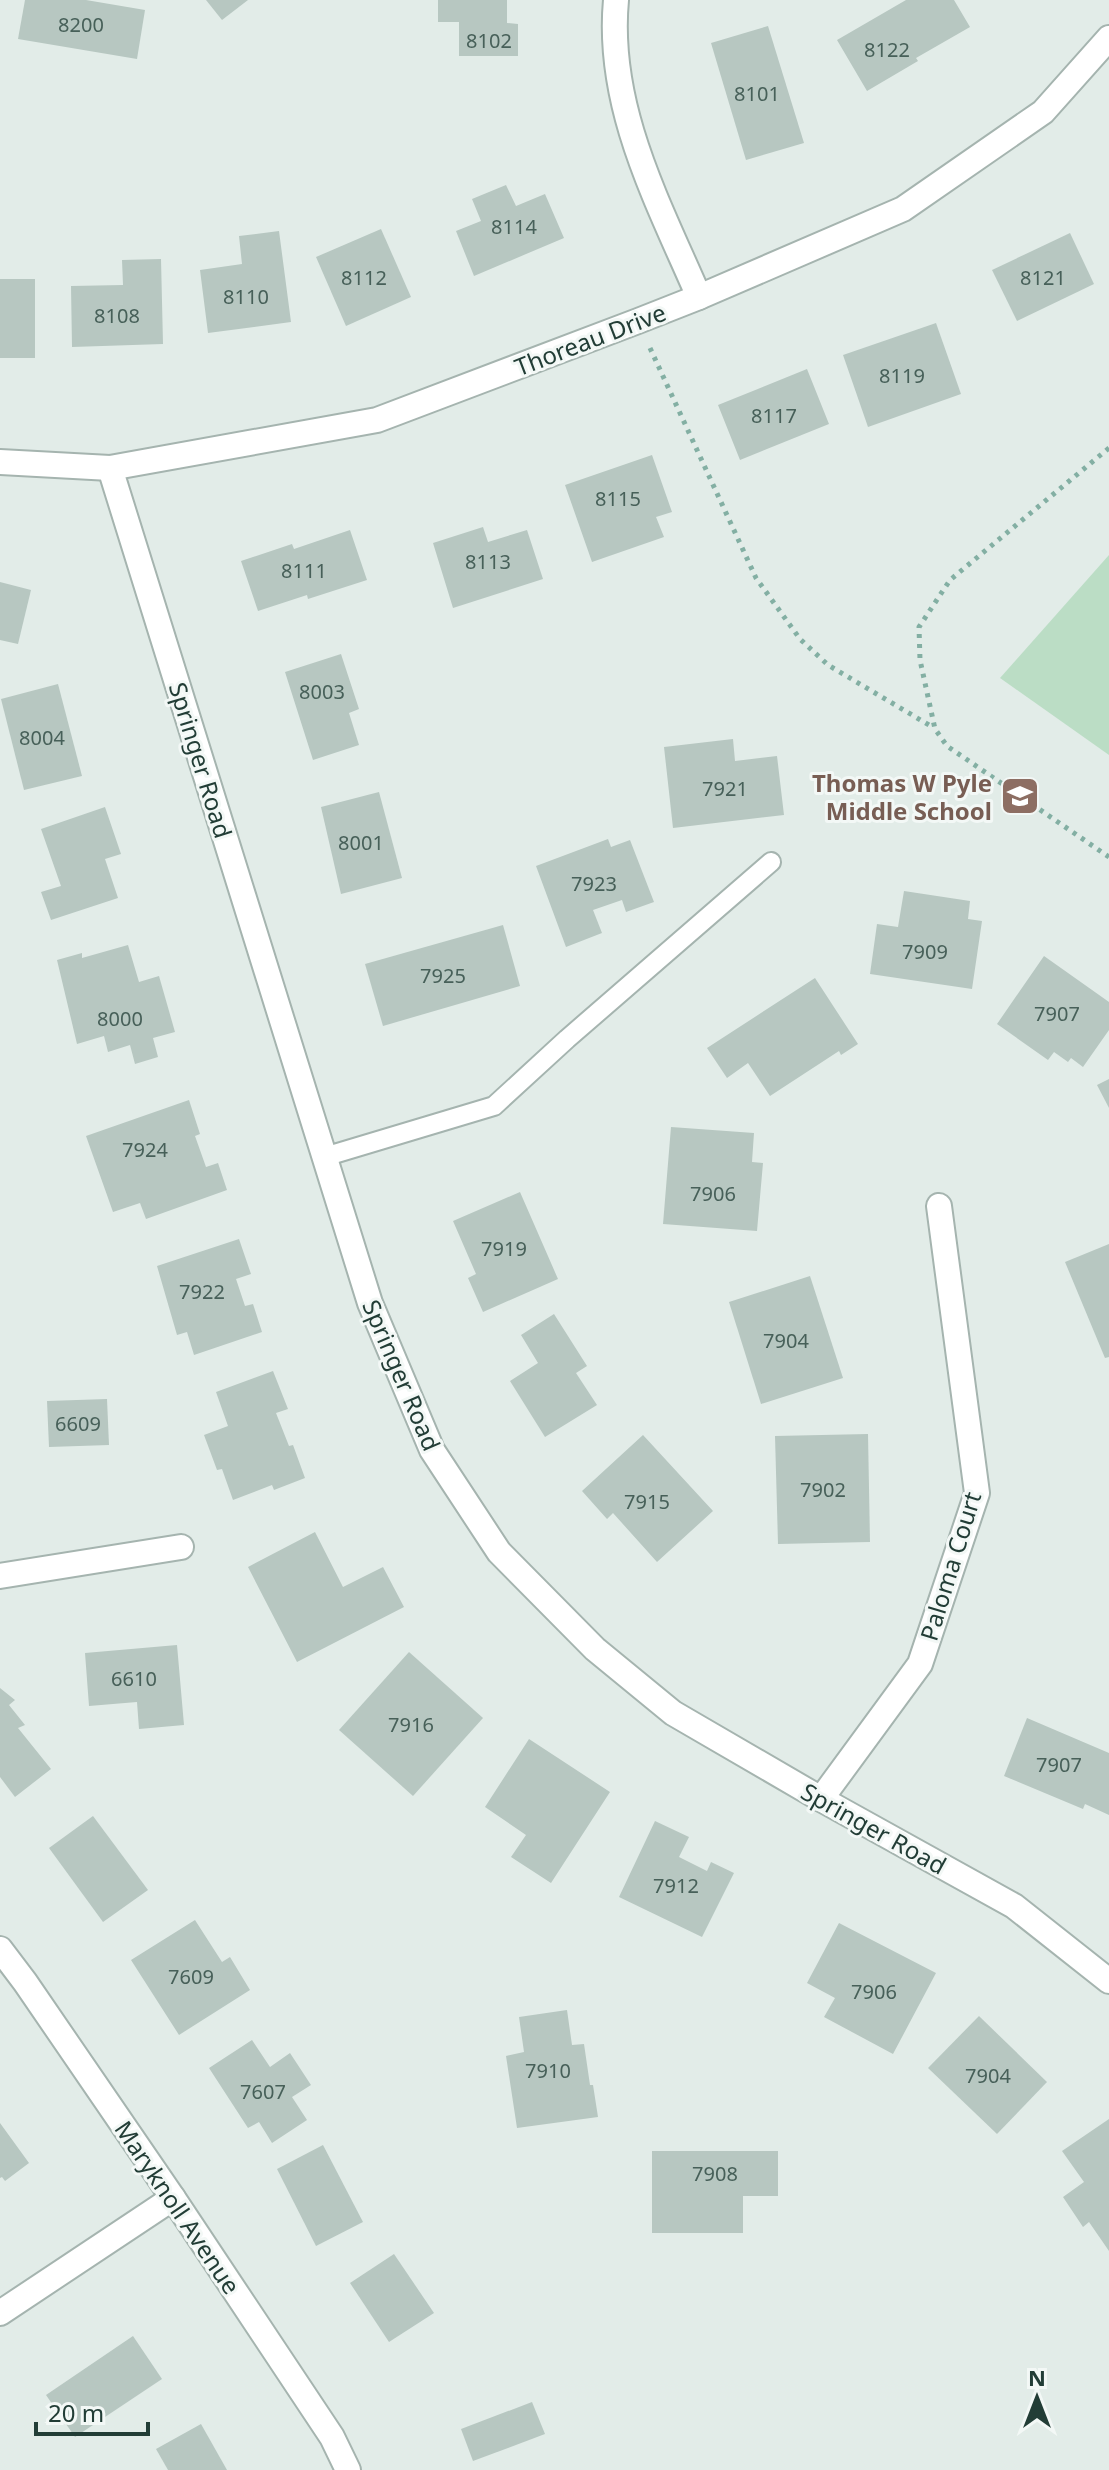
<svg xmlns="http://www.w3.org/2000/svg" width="1109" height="2470" font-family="'Noto Sans',sans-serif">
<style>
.green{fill:#bbddc5}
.building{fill:#b7c7c1}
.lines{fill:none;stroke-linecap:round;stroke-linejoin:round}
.lane-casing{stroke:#a5b4af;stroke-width:22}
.street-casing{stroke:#a5b4af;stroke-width:28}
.path{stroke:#83afa3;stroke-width:5;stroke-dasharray:4 6;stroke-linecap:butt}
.lane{stroke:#fff;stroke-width:18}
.street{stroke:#fff;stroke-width:24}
.labels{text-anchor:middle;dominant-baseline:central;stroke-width:6;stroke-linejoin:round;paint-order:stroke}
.number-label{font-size:20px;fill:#476059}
.street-label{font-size:24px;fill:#223d36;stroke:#f3f8f6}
.education-label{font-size:24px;font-weight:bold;fill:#785e54;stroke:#f3f8f6;text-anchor:end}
</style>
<rect width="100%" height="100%" fill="#e2ece8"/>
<polygon class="green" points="1109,555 1109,755 1000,678"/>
<g class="building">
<polygon points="25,0 86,0 145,10 137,59 18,39"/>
<polygon points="206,0 248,0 222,20"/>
<polygon points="438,0 507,0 507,23 518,24 518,56 459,56 459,22 438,22"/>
<polygon points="906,0 954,0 970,27 916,58 918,61 867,91 837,40"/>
<polygon points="768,26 804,143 746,160 711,43"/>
<polygon points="506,185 516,206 545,194 564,238 474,276 456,231 481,221 472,199"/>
<polygon points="381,229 411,297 346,326 316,257"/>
<polygon points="279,231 291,322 208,333 200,270 242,264 239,236"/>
<polygon points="1070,233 1094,284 1017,321 992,270"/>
<polygon points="161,259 163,344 72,347 71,286 123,285 122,260"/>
<rect x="0" y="279" width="35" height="79"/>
<polygon points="936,323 961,394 868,427 843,355"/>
<polygon points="807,369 829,424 740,460 718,405"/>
<polygon points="652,455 672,512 656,517 664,537 592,562 565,485"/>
<polygon points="483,527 488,542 527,530 543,579 453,608 433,543"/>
<polygon points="350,530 367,580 308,599 307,595 258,611 241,561 292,544 294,549"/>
<polygon points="0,582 31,590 18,644 0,640"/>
<polygon points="341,654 359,709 349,713 359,745 313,760 285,672"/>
<polygon points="58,684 82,776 24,790 1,699"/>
<polygon points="733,739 735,761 777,756 784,815 673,828 664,747"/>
<polygon points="379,792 402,878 341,894 321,807"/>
<polygon points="105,807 121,854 105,859 118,898 51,920 41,892 61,886 41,829"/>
<polygon points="608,839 611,847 630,840 654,902 626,912 622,900 593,910 602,933 566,947 536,866"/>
<polygon points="904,891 970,901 968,919 982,921 972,989 870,974 877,924 898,927"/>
<polygon points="503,925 520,986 383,1026 365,964"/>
<polygon points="128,945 139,982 159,976 175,1032 153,1038 158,1057 135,1064 130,1045 108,1052 104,1036 77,1044 57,960 82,953 82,958"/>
<polygon points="1044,956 1109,1002 1109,1030 1083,1067 1071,1058 1068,1062 1054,1052 1048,1060 997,1024"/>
<polygon points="815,978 858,1044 841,1055 839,1051 770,1096 748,1063 727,1078 707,1048"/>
<polygon points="1109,1079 1109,1108 1097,1085"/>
<polygon points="189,1100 200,1134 195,1136 206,1167 218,1163 227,1190 146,1219 140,1203 113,1212 86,1136"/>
<polygon points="671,1127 754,1133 752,1162 763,1163 757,1231 663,1224"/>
<polygon points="520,1192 558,1279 483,1312 468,1278 476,1274 453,1221"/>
<polygon points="239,1239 251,1274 236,1279 245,1306 253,1304 262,1332 194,1355 187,1332 177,1335 157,1266"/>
<polygon points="1109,1244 1109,1357 1105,1358 1065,1262"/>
<polygon points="810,1276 843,1378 761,1404 729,1302"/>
<polygon points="554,1314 587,1366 576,1373 597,1405 545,1437 510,1381 538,1363 521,1335"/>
<polygon points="273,1371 288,1409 276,1413 289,1446 293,1445 305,1478 274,1490 272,1485 233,1500 222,1469 217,1470 204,1435 228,1426 216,1392"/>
<polygon points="107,1399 109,1445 49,1447 47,1401"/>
<polygon points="868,1434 870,1542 778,1544 775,1436"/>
<polygon points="643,1435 713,1511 657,1562 613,1513 607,1519 582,1491"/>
<polygon points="315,1532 343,1587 383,1567 404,1607 297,1662 248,1567"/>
<polygon points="177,1645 184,1725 139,1729 137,1702 89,1706 85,1653"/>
<polygon points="409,1652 483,1718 413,1796 339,1730"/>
<polygon points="0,1688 15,1700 9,1705 25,1725 18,1728 51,1769 15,1797 0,1777"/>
<polygon points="1027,1718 1109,1753 1109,1815 1085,1804 1083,1809 1004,1776"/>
<polygon points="529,1739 610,1792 551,1883 511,1857 526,1835 485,1807"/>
<polygon points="93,1816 148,1890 103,1922 49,1848"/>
<polygon points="655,1821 689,1837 679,1857 707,1871 711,1862 734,1873 702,1937 619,1897"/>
<polygon points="195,1920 222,1962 230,1957 250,1990 179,2035 131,1960"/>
<polygon points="839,1923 936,1973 893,2054 824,2017 835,1998 807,1983"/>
<polygon points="567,2010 572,2045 584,2044 590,2085 593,2085 598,2117 517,2128 506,2056 524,2052 519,2017"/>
<polygon points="979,2016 1047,2082 997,2134 928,2068"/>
<polygon points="252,2040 270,2067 290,2053 311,2085 292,2097 307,2120 272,2143 259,2122 248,2128 209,2068"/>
<polygon points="1109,2119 1109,2251 1089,2222 1083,2227 1063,2197 1084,2182 1062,2151"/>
<polygon points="0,2123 29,2163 5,2181 2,2177 0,2178"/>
<polygon points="323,2145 363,2222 316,2246 277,2169"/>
<polygon points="652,2151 778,2151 778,2196 743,2196 743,2233 652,2233"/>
<polygon points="394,2254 434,2313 389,2342 350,2283"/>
<polygon points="133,2336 162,2379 75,2437 46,2395"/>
<polygon points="532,2402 545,2434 473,2461 461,2429"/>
<polygon points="201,2424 227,2470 168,2470 156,2449"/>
</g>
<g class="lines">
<g class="lane-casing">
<polyline id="lane" points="324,1157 494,1106 567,1039 771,862"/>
</g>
<g class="street-casing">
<g id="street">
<path d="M616,0c-10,107 42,202 83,297"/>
<polyline points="0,462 110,468 377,420 638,321 699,297 903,209 1043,112 1109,38"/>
<polyline points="110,468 370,1303 432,1450 499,1552 595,1649 673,1713 821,1799 1014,1906 1109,1981"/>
<polyline points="0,1576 181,1547"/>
<polyline points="821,1799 920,1664 977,1493 939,1206"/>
<polyline points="0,1949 25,1982 173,2198 332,2437 348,2470"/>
<polyline points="0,2313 173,2198"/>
</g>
</g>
<g class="path">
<polyline points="650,348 756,578 800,639 828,665 934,728"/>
<polyline points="1109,448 950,580 919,627 920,660 935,729 947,746 1109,857"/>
</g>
<use href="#lane" class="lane"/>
<use href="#street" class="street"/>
</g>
<defs>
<g id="school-square" transform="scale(2)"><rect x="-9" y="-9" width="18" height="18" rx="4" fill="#8d6e63" stroke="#f3f8f6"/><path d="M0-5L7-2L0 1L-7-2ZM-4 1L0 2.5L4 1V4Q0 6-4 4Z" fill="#fff"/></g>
</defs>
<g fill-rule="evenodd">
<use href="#school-square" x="1020" y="796"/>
</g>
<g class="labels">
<g class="number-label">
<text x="81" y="24">8200</text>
<text x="489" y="40">8102</text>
<text x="887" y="49">8122</text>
<text x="757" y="93">8101</text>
<text x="514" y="226">8114</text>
<text x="364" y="277">8112</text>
<text x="1043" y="277">8121</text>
<text x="246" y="296">8110</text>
<text x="117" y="315">8108</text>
<text x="902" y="375">8119</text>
<text x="774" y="415">8117</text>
<text x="618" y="498">8115</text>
<text x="488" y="561">8113</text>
<text x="304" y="570">8111</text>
<text x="322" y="691">8003</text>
<text x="42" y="737">8004</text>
<text x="725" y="788">7921</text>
<text x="361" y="842">8001</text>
<text x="594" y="883">7923</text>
<text x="925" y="951">7909</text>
<text x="443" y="975">7925</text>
<text x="1057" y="1013">7907</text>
<text x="120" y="1018">8000</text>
<text x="145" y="1149">7924</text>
<text x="713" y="1193">7906</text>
<text x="504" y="1248">7919</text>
<text x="202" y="1291">7922</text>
<text x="786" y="1340">7904</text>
<text x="78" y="1423">6609</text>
<text x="823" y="1489">7902</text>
<text x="647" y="1501">7915</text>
<text x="134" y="1678">6610</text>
<text x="411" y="1724">7916</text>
<text x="1059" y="1764">7907</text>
<text x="676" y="1885">7912</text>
<text x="191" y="1976">7609</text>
<text x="874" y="1991">7906</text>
<text x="548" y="2070">7910</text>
<text x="988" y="2075">7904</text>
<text x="263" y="2091">7607</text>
<text x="715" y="2173">7908</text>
</g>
<g class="street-label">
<text transform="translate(590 339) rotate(-21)">Thoreau Drive</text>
<text transform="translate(201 760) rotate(73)">Springer Road</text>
<text transform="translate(402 1375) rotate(67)">Springer Road</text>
<text transform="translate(950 1566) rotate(-73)">Paloma Court</text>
<text transform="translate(874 1828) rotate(29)">Springer Road</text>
<text transform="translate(178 2207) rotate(56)">Maryknoll Avenue</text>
</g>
<g class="education-label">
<text x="992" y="782">Thomas W Pyle<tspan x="992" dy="28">Middle School</tspan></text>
</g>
</g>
<g transform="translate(1037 2398)" stroke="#f3f8f6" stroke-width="6" paint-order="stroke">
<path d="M0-6L14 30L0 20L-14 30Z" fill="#223d36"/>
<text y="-12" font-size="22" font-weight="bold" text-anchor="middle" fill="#223d36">N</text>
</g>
<path d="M36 2422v12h112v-12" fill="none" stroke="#223d36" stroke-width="4"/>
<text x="48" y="2422" font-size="24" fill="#223d36" stroke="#f3f8f6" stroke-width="6" paint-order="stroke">20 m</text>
</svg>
